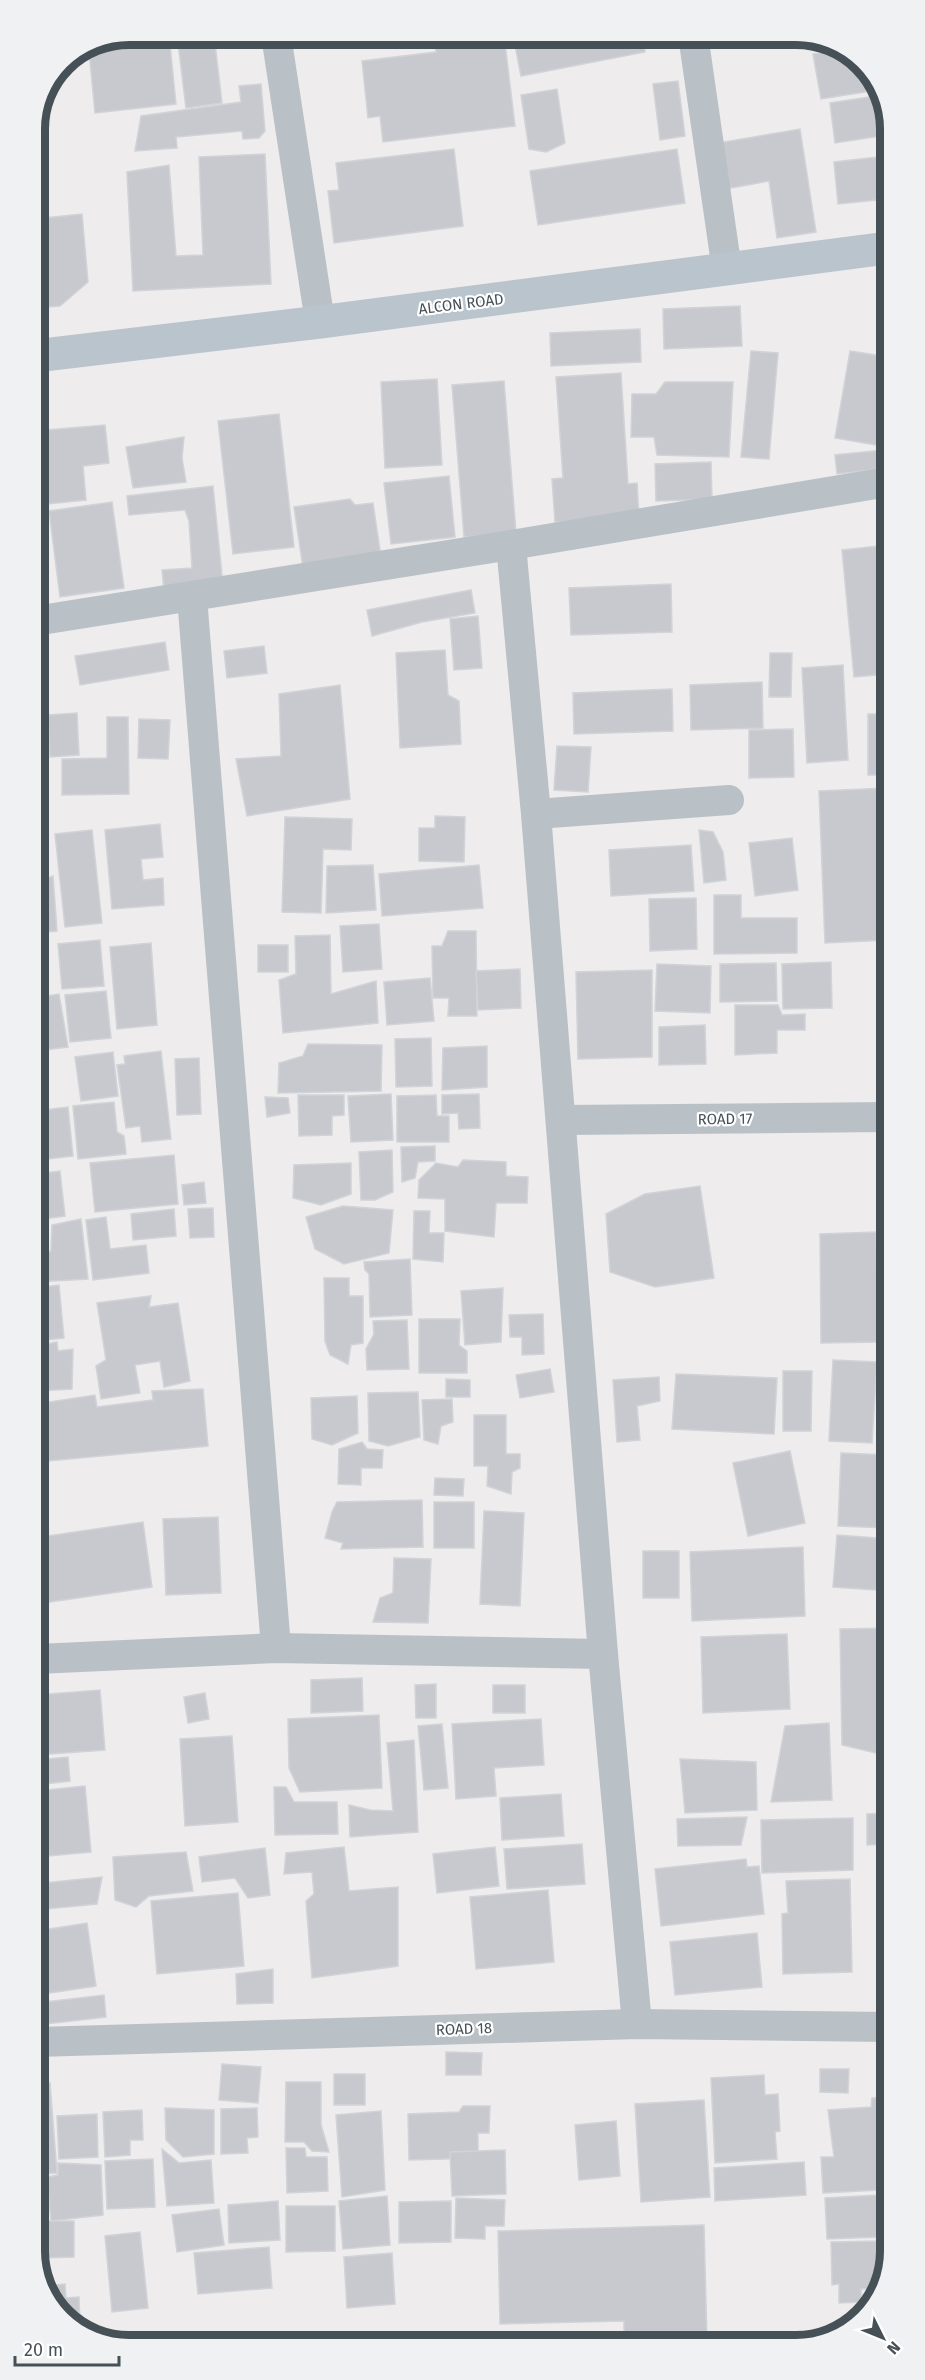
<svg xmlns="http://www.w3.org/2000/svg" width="925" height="2380" font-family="'Fira Sans',sans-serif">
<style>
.building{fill:#c7c9ce;stroke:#d0d3d7;stroke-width:1.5}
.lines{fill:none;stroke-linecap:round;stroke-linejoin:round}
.minor{stroke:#b9c1c7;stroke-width:30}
.secondary{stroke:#b9c4cc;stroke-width:33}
.labels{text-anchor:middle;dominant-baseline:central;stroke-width:4.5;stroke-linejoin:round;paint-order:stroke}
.street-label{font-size:15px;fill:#465057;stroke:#fff}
.rim{fill:none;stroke:#465057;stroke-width:8}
</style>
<rect width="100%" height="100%" fill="#eeecec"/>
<g class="building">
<polygon points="128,34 169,35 176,104 95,113 89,51"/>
<polygon points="177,35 214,35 222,103 186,108"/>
<polygon points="466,35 504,35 515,126 383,142 380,116 368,118 362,61 436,52 434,38"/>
<polygon points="513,35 642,35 645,52 521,76"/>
<polygon points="839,50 858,58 878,90 821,99 813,54"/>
<polygon points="678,81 685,136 660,140 653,84"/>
<polygon points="261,84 265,131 259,138 243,139 242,131 176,137 177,148 135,151 141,116 241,102 239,86"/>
<polygon points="557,89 565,143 546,152 529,149 521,95"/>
<polygon points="882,95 887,104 887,135 835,143 830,103"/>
<polygon points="800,129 816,232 777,238 769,181 725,189 718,143"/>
<polygon points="454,149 463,226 334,243 328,191 339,190 336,163"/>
<polygon points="677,149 685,203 538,225 530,171"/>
<polygon points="265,154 271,284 133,291 127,172 169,165 176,256 203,255 199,157"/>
<polygon points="887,156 887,199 838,204 834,162"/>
<polygon points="82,214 88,282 60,306 35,308 35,219"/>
<polygon points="740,306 742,346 664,349 663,309"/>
<polygon points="640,329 641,362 551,366 550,333"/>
<polygon points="751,351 778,353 769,459 741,457"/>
<polygon points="850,351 888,357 888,447 835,438"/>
<polygon points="621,373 628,484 637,483 639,517 555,522 552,479 563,478 556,377"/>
<polygon points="437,379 442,465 385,468 381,382"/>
<polygon points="504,381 516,533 464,537 452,385"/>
<polygon points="665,382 733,382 729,457 657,455 654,437 631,437 632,394 656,394"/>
<polygon points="279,414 294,547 233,554 218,421"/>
<polygon points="105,425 109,463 83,466 86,500 37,505 35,431"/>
<polygon points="184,437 182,458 186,482 133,488 126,447"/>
<polygon points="883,450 888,461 888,468 837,474 835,455"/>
<polygon points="711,462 712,499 656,501 655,464"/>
<polygon points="449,476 455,537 391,544 384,483"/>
<polygon points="213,486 223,585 164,590 162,570 192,568 189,521 185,510 129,515 127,496"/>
<polygon points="350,499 355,505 373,503 381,557 303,568 294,507"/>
<polygon points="112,502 124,588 60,597 49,511"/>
<polygon points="888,545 888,674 854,677 842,550"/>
<polygon points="671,584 672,632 571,635 569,588"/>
<polygon points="471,590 475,613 422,622 372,636 367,610"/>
<polygon points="478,616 482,668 454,670 450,619"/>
<polygon points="165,642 169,670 80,685 75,656"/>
<polygon points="264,646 267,673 227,678 224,651"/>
<polygon points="445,650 448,695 459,701 461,744 400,748 396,653"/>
<polygon points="770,653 792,653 791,697 769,697"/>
<polygon points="843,665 848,760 807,763 802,668"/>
<polygon points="762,682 763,728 691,730 690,685"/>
<polygon points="340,685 350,799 247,816 236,759 281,756 279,694"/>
<polygon points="672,689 673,731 574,734 573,693"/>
<polygon points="77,713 79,755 50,757 48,715"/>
<rect x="868" y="714" width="20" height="61"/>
<polygon points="107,717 128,717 129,794 62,795 62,759 107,758"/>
<polygon points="139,719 170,720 168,759 138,758"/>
<polygon points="793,729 794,777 749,778 749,730"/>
<polygon points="557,746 591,747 588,792 554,790"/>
<polygon points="888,788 888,940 825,943 819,791"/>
<polygon points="435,816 465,817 464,862 419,861 419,828 435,828"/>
<polygon points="285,817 352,819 351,850 323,849 321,913 282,912"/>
<polygon points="160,824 163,857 141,859 143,880 163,878 164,905 112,909 105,830"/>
<polygon points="92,830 102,923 65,927 55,834"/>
<polygon points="699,830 713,832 723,852 726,880 704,883"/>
<polygon points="792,838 798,890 755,896 749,843"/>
<polygon points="691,845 694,891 611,896 609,850"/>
<polygon points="373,865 376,910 326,913 327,866"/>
<polygon points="479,865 483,908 382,916 379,874"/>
<polygon points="53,876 57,931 36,933 36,882"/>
<polygon points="714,895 741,895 741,918 797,918 797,953 714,954"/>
<polygon points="696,898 697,949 650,951 649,899"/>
<polygon points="379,924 382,969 343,972 340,926"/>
<polygon points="448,931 476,931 477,1016 448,1016 449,998 433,998 432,946 442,946"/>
<polygon points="330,935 331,994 376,981 378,1023 283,1033 279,980 296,974 295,936"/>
<polygon points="100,940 104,986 62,989 58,944"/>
<polygon points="151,943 157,1025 117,1029 110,947"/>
<rect x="258" y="945" width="30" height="27"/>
<polygon points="831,962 832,1008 783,1009 782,964"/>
<polygon points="776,963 777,1001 720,1002 720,964"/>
<polygon points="657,964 711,966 710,1013 655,1011"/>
<polygon points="520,969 521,1008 478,1010 476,971"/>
<polygon points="652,970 652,1057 578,1059 576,972"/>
<polygon points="430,978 434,1021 387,1025 384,982"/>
<polygon points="106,991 111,1038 70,1042 65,995"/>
<polygon points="59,994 68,1047 36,1051 36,998"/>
<polygon points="735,1005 778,1005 782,1015 805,1014 805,1030 777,1030 777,1053 735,1055"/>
<polygon points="705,1025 706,1064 659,1065 659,1027"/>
<polygon points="431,1038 432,1086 396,1087 395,1039"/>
<polygon points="308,1044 382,1045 381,1091 278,1093 279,1063 303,1056"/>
<polygon points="487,1046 487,1087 442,1090 443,1048"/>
<polygon points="161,1051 171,1139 142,1142 140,1126 126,1128 117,1065 125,1064 124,1056"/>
<polygon points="113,1052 118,1096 81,1101 75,1057"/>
<polygon points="199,1058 201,1114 177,1115 175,1059"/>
<polygon points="391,1094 393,1140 351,1142 348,1096"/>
<polygon points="479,1094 480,1128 459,1129 458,1113 442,1114 442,1095"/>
<polygon points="298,1095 344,1095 344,1115 332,1116 332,1135 299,1136"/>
<polygon points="436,1095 437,1116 449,1116 449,1142 397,1142 397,1096"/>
<polygon points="265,1097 288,1098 290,1113 267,1117"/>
<polygon points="114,1102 117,1132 124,1136 126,1154 78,1159 73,1106"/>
<polygon points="68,1107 73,1156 39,1160 36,1111"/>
<polygon points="435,1146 435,1161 418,1162 415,1178 402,1182 401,1147"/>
<polygon points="392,1150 393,1192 375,1200 361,1200 359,1152"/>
<polygon points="174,1155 178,1204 95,1212 90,1163"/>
<polygon points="463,1160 506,1162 506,1176 528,1177 527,1203 496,1203 494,1237 445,1231 445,1199 418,1198 419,1180 436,1163 458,1167"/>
<polygon points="351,1163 351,1194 321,1205 293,1198 294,1165"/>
<polygon points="60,1171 65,1216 36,1220 36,1174"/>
<polygon points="204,1182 206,1203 184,1205 182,1185"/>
<polygon points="700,1186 714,1278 655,1287 610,1272 606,1214 645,1194"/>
<polygon points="343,1206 393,1210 389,1253 344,1264 315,1249 306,1217"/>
<polygon points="213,1208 214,1237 190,1238 188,1209"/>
<polygon points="174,1209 176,1236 133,1240 131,1214"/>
<polygon points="414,1211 430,1211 429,1233 444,1233 443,1262 413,1259"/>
<polygon points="106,1217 110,1249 146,1245 149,1273 93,1280 86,1220"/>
<polygon points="81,1219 88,1279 36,1282 36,1256 51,1251 52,1225"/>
<polygon points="876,1232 878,1342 821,1343 820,1234"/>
<polygon points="410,1259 412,1315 370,1317 369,1274 365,1270 364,1262"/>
<polygon points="324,1278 349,1278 349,1296 363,1296 363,1343 351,1345 348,1364 330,1355 325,1341"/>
<polygon points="59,1285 64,1338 36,1341 36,1288"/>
<polygon points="503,1288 501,1342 465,1345 461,1291"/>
<polygon points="151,1296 149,1307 178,1303 190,1381 164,1387 160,1361 135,1365 140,1393 101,1399 96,1366 106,1360 97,1303"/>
<polygon points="543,1314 544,1354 522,1355 522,1337 510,1337 509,1315"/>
<polygon points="419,1319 460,1319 459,1345 467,1351 467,1373 419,1373"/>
<polygon points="407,1320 409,1369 367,1370 366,1349 374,1334 373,1321"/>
<polygon points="57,1342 58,1351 73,1349 72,1389 37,1391 36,1346"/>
<rect x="881" y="1342" width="8" height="56"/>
<polygon points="833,1360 877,1362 872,1443 829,1441"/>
<polygon points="550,1369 554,1392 520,1398 516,1375"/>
<polygon points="783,1371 812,1371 811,1431 783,1431"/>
<polygon points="676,1374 777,1378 774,1434 672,1429"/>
<polygon points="659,1377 660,1401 637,1406 640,1440 617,1442 613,1380"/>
<polygon points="446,1379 470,1380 470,1397 446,1397"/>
<polygon points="203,1389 208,1446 37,1462 37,1404 95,1395 97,1407 153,1400 152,1391"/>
<polygon points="418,1392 420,1437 388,1446 369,1441 368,1393"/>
<polygon points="357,1396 358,1433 332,1445 312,1439 311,1398"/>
<polygon points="452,1399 453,1422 441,1426 438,1444 424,1440 422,1400"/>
<polygon points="474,1415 506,1415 506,1454 520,1454 520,1468 512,1472 511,1494 487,1486 488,1466 474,1466"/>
<polygon points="362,1442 367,1449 383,1450 382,1468 361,1468 361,1485 338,1484 339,1449"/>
<polygon points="790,1451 805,1523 748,1536 733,1463"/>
<polygon points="841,1453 889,1455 889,1528 838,1526"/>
<polygon points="435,1478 464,1479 463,1496 434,1495"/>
<polygon points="422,1500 423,1547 341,1549 343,1543 325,1538 332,1512 337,1502"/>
<rect x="434" y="1502" width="40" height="46"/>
<polygon points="45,1510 48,1536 143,1522 152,1587 37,1604 37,1511"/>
<polygon points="484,1511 524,1513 520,1606 480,1604"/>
<polygon points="218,1517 221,1593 166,1595 163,1519"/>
<polygon points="837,1535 889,1539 889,1591 833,1587"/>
<polygon points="803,1547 805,1616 692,1621 690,1552"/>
<rect x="643" y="1551" width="36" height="47"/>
<polygon points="394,1558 431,1559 428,1623 373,1622 380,1598 393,1593"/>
<polygon points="890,1628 890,1753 876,1753 842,1745 840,1629"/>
<polygon points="787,1634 790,1709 703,1713 701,1637"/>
<polygon points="362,1678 363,1711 311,1713 311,1680"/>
<polygon points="436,1684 436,1718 416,1718 415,1685"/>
<rect x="493" y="1685" width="32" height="28"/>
<polygon points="100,1690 105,1750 37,1755 37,1695"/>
<polygon points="205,1693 209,1719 188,1723 184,1697"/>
<polygon points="379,1715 382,1788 300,1792 289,1768 288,1719"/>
<polygon points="541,1719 544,1765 494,1768 496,1796 456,1799 452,1724"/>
<polygon points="829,1723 832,1800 771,1802 785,1726"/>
<polygon points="442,1724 448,1788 424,1790 418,1726"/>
<polygon points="232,1736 238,1822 185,1826 180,1739"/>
<polygon points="414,1740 418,1832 350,1837 349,1805 370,1810 393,1811 387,1743"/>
<polygon points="68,1757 70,1781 37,1785 37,1760"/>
<polygon points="680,1759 756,1762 757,1810 685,1813"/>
<polygon points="85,1786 91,1852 37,1857 37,1791"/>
<polygon points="274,1787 286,1787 294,1802 337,1802 338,1834 275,1835"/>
<polygon points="890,1788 890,1807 880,1795"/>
<polygon points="561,1794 564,1836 502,1840 500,1798"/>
<polygon points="890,1813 890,1844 867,1845 867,1814"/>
<polygon points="747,1817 741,1845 678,1846 677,1819"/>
<polygon points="853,1818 853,1870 762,1873 761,1820"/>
<polygon points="582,1844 585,1884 507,1889 504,1849"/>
<polygon points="344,1847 349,1891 398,1887 398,1966 312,1978 306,1901 314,1894 312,1872 284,1874 286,1853"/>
<polygon points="495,1847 499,1886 437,1893 433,1854"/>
<polygon points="265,1848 270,1895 248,1898 235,1878 202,1882 199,1857"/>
<polygon points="186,1852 193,1891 149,1896 136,1907 115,1900 113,1857"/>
<polygon points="746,1859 747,1867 759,1866 764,1914 661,1926 655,1869"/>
<polygon points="102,1877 97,1904 46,1909 44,1883"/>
<polygon points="850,1879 852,1972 783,1974 782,1914 788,1913 786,1881"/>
<polygon points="548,1890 554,1962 476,1969 470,1897"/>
<polygon points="238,1893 244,1966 157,1974 151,1901"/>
<polygon points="87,1923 96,1986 37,1995 37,1931"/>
<polygon points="757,1933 762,1987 675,1995 670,1942"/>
<polygon points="273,1969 273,2003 237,2004 236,1974"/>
<polygon points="104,1995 106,2017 37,2025 37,2003"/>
<polygon points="446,2052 482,2053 481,2075 446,2075"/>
<polygon points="222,2064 261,2067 258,2103 219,2100"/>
<polygon points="820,2069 849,2069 848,2093 820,2092"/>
<rect x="334" y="2074" width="31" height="31"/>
<polygon points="764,2075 765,2095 778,2094 780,2131 775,2132 777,2159 715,2163 711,2078"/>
<polygon points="286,2082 321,2082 321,2125 329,2152 312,2151 304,2142 285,2142"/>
<polygon points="50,2083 57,2173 38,2174 38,2084"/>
<polygon points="890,2097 890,2194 881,2195 880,2190 823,2193 821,2157 834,2157 828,2110 871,2107 872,2098"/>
<polygon points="704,2100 710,2197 641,2202 635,2104"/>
<polygon points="463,2106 490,2106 489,2133 478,2133 478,2158 409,2160 408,2114 459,2112"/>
<polygon points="165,2108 214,2110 214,2154 183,2157 166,2140"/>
<polygon points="257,2108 258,2137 247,2138 248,2153 221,2154 221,2109"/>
<polygon points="142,2110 143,2140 130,2140 130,2155 105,2157 103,2112"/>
<polygon points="381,2111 385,2190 342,2197 336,2115"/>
<polygon points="97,2114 98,2157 59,2159 57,2116"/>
<polygon points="616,2121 620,2176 579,2180 575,2125"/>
<polygon points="286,2148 305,2148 306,2157 327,2157 328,2191 287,2193"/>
<polygon points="162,2149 179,2163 211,2160 214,2203 167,2206"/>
<polygon points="505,2150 506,2194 452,2196 450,2152"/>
<polygon points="153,2159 155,2207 107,2209 105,2161"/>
<polygon points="804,2162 806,2195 715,2201 714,2168"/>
<polygon points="58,2163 101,2165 103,2215 51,2221 47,2177 58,2175"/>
<polygon points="879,2195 880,2237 827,2239 825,2198"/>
<polygon points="387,2196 390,2245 343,2249 339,2201"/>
<polygon points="456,2198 505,2200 504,2226 485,2226 485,2239 455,2238"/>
<polygon points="278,2201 280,2240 229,2243 228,2205"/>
<polygon points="451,2201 451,2242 399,2243 399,2202"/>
<polygon points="286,2206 335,2206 335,2251 286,2252"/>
<polygon points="219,2209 224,2245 177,2252 172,2215"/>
<polygon points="883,2217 890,2217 890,2252 887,2261"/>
<polygon points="42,2221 74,2221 74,2257 42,2258"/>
<polygon points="704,2225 707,2343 656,2343 655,2334 624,2335 624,2321 500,2324 498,2231"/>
<polygon points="140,2232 148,2308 112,2312 105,2236"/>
<polygon points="882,2241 883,2274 878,2288 861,2289 861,2302 839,2303 839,2284 832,2285 831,2242"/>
<polygon points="269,2247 272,2288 198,2294 194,2253"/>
<polygon points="392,2253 395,2304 347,2308 344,2257"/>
<polygon points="65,2284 66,2298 79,2297 80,2329 71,2326 44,2286"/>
</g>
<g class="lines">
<g class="minor">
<polyline points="276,35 320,322"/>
<polyline points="693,35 727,270"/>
<polyline points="511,545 536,814 603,1654 637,2024"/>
<polyline points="192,597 276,1648"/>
<polyline points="35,621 511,545 888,482"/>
<polyline points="536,814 729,800"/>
<polyline points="562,1120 889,1117"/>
<polyline points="37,1659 276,1648 603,1654"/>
<polyline points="37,2042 637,2024 890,2027"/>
</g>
<polyline class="secondary" points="35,356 320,322 887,248"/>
</g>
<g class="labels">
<g class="street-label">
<text transform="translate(461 304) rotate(-7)">ALCON ROAD</text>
<text transform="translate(725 1119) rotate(-1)">ROAD 17</text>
<text transform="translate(464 2029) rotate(-2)">ROAD 18</text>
</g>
</g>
<path d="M0 0H925V2380H0ZM129 45H796A84 84 0 0 1 880 129V2251A84 84 0 0 1 796 2335H129A84 84 0 0 1 45 2251V129A84 84 0 0 1 129 45Z" fill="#f0f1f2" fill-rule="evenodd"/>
<path class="rim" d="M129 45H796A84 84 0 0 1 880 129V2251A84 84 0 0 1 796 2335H129A84 84 0 0 1 45 2251V129A84 84 0 0 1 129 45Z"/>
<g transform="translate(883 2338) rotate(133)" stroke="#ffffff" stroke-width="4.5" paint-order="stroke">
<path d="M0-4.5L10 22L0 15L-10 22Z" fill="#465057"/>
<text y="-9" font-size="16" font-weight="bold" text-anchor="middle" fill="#465057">N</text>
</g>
<path d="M15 2356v9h104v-9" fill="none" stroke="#465057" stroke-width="3"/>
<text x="24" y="2356" font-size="18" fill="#465057" stroke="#ffffff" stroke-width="4.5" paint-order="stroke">20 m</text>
</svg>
